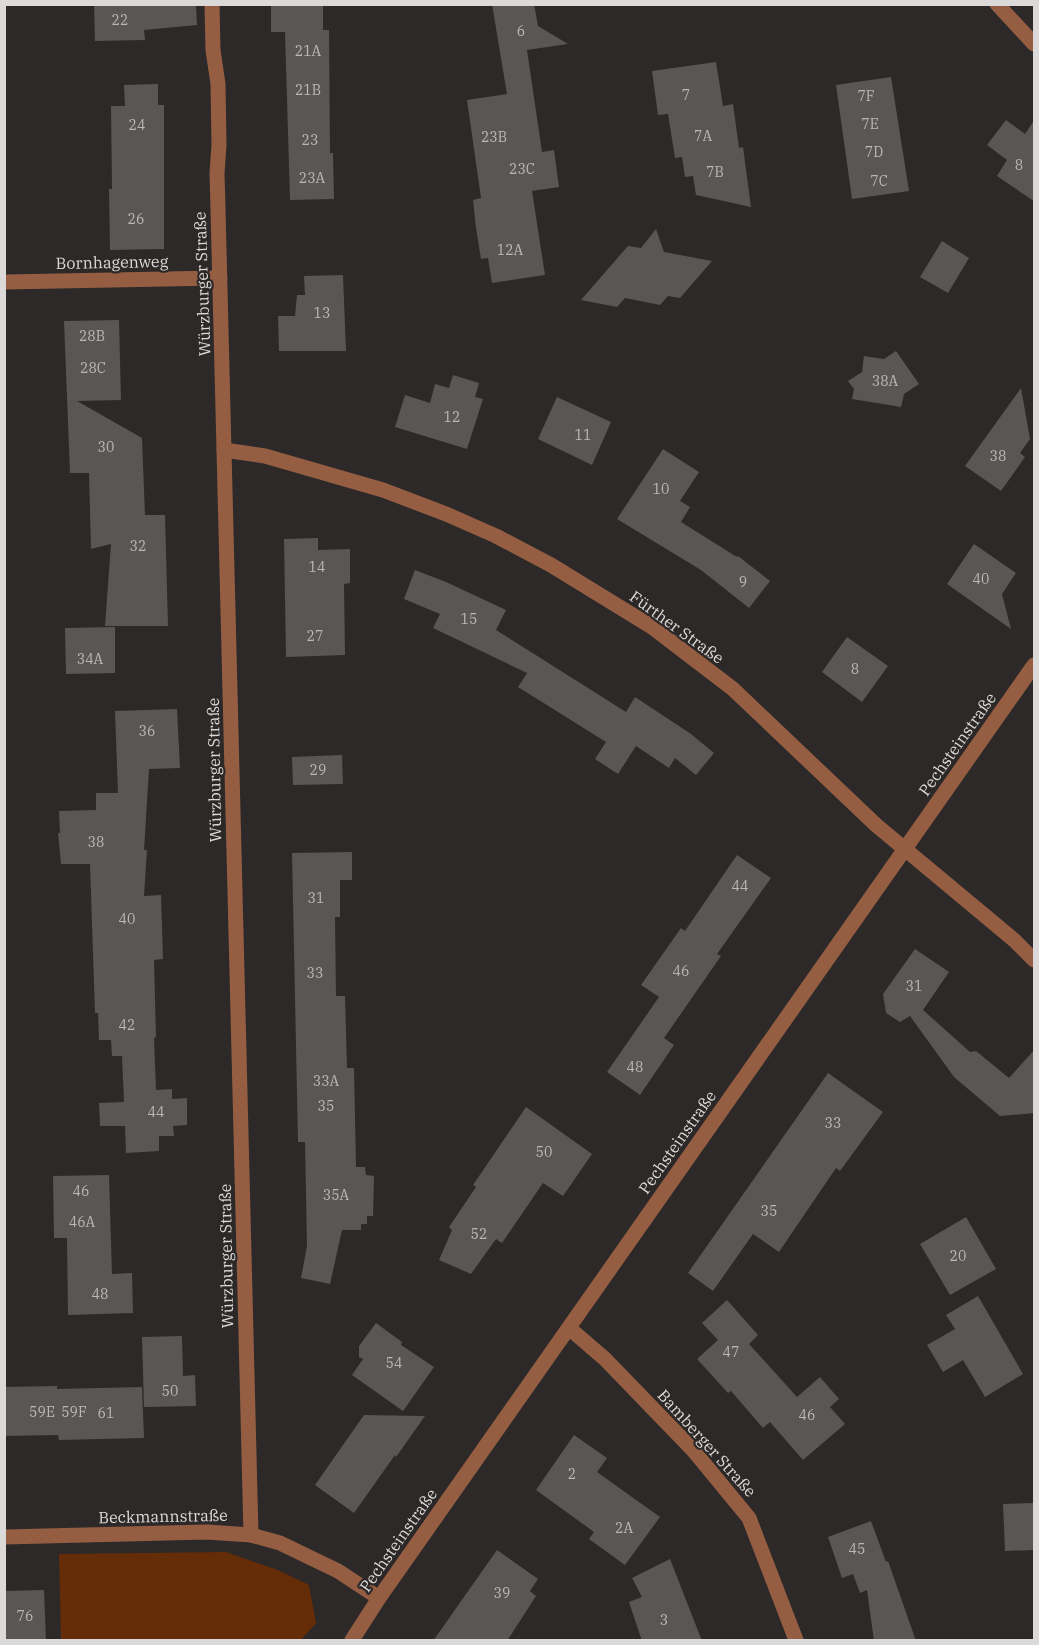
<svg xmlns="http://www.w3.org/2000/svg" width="1039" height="1645" font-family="'IBM Plex Serif',serif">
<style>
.green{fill:#652c08}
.building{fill:#595654}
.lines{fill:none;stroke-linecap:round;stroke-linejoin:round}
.minor{stroke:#955e43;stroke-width:15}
.labels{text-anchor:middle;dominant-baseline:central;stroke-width:4.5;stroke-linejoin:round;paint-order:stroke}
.number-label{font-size:14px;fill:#bbb9b8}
.street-label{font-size:16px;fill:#dcdad9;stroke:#2c2928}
</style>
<rect width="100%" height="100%" fill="#2c2928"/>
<polygon class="green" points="226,1552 278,1570 309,1585 316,1623 301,1640 61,1640 59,1554"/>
<g class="building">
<polygon points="94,4 196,4 197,25 144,30 145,40 95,41"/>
<polygon points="271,4 323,4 323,30 329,30 330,153 333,153 334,199 290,200 285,32 271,32"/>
<polygon points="492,4 534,4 538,26 568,44 527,50 542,152 554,150 559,187 532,191 545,275 492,283 488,258 481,259 476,228 473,200 481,198 467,100 507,94"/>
<polygon points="716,62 723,106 733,104 739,148 743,147 751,207 696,195 693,176 685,177 682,157 675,158 668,114 658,115 652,71"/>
<polygon points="891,77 909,191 852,199 836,85"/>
<polygon points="158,84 158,105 164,105 164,249 110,250 109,189 112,189 111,106 125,106 124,85"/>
<polygon points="1035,119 1035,202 997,176 1007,160 987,145 1006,120 1025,134"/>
<polygon points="656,229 664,252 712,261 680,298 668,296 660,305 625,298 617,307 581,300 628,246 641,248"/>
<polygon points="942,241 969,258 948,293 920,277"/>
<polygon points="343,275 346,351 279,351 278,316 295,316 297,295 305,295 304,276"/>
<polygon points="119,320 121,400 77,401 142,438 145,515 165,515 168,626 105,626 111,544 91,549 89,473 70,473 64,321"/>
<polygon points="896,351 919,384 904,394 901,407 852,399 854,389 848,381 862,372 864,356 884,359"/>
<polygon points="453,375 479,383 475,397 483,399 467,449 395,427 405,395 430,403 435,384 449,388"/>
<polygon points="1021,388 1030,439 1020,453 1025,457 1001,491 965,466"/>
<polygon points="557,397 611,422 592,465 538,439"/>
<polygon points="663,449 699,472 680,501 690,507 681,522 737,557 738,556 770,581 749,608 701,570 617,519"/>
<polygon points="318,538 318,550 350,549 350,583 344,584 345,655 286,657 284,539"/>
<polygon points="974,544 1016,573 1002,594 1011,629 947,584"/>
<polygon points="415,570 446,582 506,610 496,630 626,712 635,697 691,734 714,753 696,775 675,758 669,768 636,746 618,774 595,759 606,742 518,687 527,673 433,628 440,614 404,599"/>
<polygon points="115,627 115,673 66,674 65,628"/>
<polygon points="847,637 888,666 862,702 822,672"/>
<polygon points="177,709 180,768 149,769 144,850 147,850 144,896 161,895 163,959 154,960 156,1037 154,1038 156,1090 172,1089 172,1099 187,1098 187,1125 173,1126 174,1136 159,1136 159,1151 126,1153 125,1126 100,1126 99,1103 124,1102 122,1056 112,1056 111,1040 99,1040 98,1013 95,1013 90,864 61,864 58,833 60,833 59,811 96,810 96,793 118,793 115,711"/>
<polygon points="342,755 343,784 293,785 292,757"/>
<polygon points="352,852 352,880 340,880 340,917 335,917 336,996 345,996 347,1068 354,1068 356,1167 365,1167 366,1175 374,1176 373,1216 367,1216 367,1224 361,1224 361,1230 342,1230 330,1284 301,1278 307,1246 305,1142 298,1142 292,853"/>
<polygon points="737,855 771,878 717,954 721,956 664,1038 674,1045 640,1095 607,1072 659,997 641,985 681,928 685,931"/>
<polygon points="915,949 949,972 923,1010 970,1052 976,1051 1009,1078 1035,1049 1035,1113 1000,1116 954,1077 910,1016 900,1022 886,1013 883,994"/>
<polygon points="828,1073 883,1112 840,1171 836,1168 779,1252 753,1234 713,1291 688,1273"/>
<polygon points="526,1107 592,1154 563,1196 543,1183 502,1243 496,1239 471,1274 439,1260 452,1230 449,1227 476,1187 473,1185"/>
<polygon points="109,1175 112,1274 132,1273 133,1313 68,1315 67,1238 54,1238 53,1176"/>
<polygon points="966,1217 996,1269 950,1295 920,1244"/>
<polygon points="978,1296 1023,1374 985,1397 963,1360 943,1372 927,1345 955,1329 946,1315"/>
<polygon points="727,1300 758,1335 749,1344 797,1397 820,1377 839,1399 830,1407 845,1424 803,1460 770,1422 763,1428 731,1391 728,1393 697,1359 718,1340 702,1323"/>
<polygon points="376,1323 402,1342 401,1345 434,1367 403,1411 352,1375 363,1359 359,1357 359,1346"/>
<polygon points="182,1336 183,1376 195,1375 196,1406 144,1407 142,1337"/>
<polygon points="57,1386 57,1389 142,1387 144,1438 59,1440 58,1435 4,1436 4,1387"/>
<polygon points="364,1415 425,1416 396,1457 395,1455 354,1513 315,1485"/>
<polygon points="574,1435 607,1458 597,1472 660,1517 625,1565 589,1539 594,1532 536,1490"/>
<polygon points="1035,1503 1035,1550 1005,1551 1003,1504"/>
<polygon points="871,1521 886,1562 888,1561 916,1641 874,1641 867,1590 860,1593 853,1574 842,1578 828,1537"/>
<polygon points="497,1550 538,1579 530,1591 536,1596 507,1641 433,1641"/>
<polygon points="670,1559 702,1641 642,1641 629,1602 642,1597 632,1578"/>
<polygon points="44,1590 46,1641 4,1641 4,1591"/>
</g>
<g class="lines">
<g class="minor">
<polyline points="212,4 213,50 218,84 219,145 217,173 218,209 251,1535"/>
<polyline points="997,4 1034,44"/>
<polyline points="4,282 220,278"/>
<polyline points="224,450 265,456 383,490 446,514 496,536 551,565 652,627 733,689 876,825 1014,940 1034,960"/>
<polyline points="569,1328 605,1359 693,1450 749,1518 796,1640"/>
<polyline points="4,1537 207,1532 251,1535 280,1543 338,1571 379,1598"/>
<polyline points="352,1640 379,1598 1034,665"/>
</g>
</g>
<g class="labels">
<g class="number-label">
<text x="120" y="20">22</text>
<text x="521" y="31">6</text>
<text x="308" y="51">21A</text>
<text x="308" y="90">21B</text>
<text x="686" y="95">7</text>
<text x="866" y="96">7F</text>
<text x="870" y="124">7E</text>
<text x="137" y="125">24</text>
<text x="703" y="136">7A</text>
<text x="494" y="137">23B</text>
<text x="310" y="140">23</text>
<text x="874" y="152">7D</text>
<text x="1019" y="165">8</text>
<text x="522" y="169">23C</text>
<text x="715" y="172">7B</text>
<text x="312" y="178">23A</text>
<text x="879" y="181">7C</text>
<text x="136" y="219">26</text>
<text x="510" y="250">12A</text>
<text x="322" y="313">13</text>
<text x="92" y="336">28B</text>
<text x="93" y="368">28C</text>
<text x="885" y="381">38A</text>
<text x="452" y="417">12</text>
<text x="583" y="435">11</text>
<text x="106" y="447">30</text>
<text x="998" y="456">38</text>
<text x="661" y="489">10</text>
<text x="138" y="546">32</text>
<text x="317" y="567">14</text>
<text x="981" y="579">40</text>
<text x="743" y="582">9</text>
<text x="469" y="619">15</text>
<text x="315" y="636">27</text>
<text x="90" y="659">34A</text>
<text x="855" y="669">8</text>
<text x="147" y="731">36</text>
<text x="318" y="770">29</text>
<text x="96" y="842">38</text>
<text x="740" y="886">44</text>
<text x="316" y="898">31</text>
<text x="127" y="919">40</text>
<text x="681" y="971">46</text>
<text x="315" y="973">33</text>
<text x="914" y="986">31</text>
<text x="127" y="1025">42</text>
<text x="635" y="1067">48</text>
<text x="326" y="1081">33A</text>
<text x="326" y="1106">35</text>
<text x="156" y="1112">44</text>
<text x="833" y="1123">33</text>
<text x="544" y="1152">50</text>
<text x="81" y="1191">46</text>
<text x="336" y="1195">35A</text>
<text x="769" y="1211">35</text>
<text x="82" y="1222">46A</text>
<text x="479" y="1234">52</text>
<text x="958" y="1256">20</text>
<text x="100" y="1294">48</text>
<text x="731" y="1352">47</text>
<text x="394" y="1363">54</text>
<text x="170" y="1391">50</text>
<text x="42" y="1412">59E</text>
<text x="74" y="1412">59F</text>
<text x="106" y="1413">61</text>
<text x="807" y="1415">46</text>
<text x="572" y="1474">2</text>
<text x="624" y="1528">2A</text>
<text x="857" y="1549">45</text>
<text x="502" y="1593">39</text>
<text x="25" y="1616">76</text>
<text x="664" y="1620">3</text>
</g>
<g class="street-label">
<text transform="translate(112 262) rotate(-1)">Bornhagenweg</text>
<text transform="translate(202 284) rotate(-92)">Würzburger Straße</text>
<text transform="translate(677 627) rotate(36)">Fürther Straße</text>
<text transform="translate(957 744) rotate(-55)">Pechsteinstraße</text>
<text transform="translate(214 770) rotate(-91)">Würzburger Straße</text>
<text transform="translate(677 1142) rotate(-55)">Pechsteinstraße</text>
<text transform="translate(226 1256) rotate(-91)">Würzburger Straße</text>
<text transform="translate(707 1443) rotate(48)">Bamberger Straße</text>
<text transform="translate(163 1516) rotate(-1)">Beckmannstraße</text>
<text transform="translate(398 1540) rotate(-55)">Pechsteinstraße</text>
</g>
</g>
<rect width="1039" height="1645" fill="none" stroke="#dcdad9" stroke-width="12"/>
</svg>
